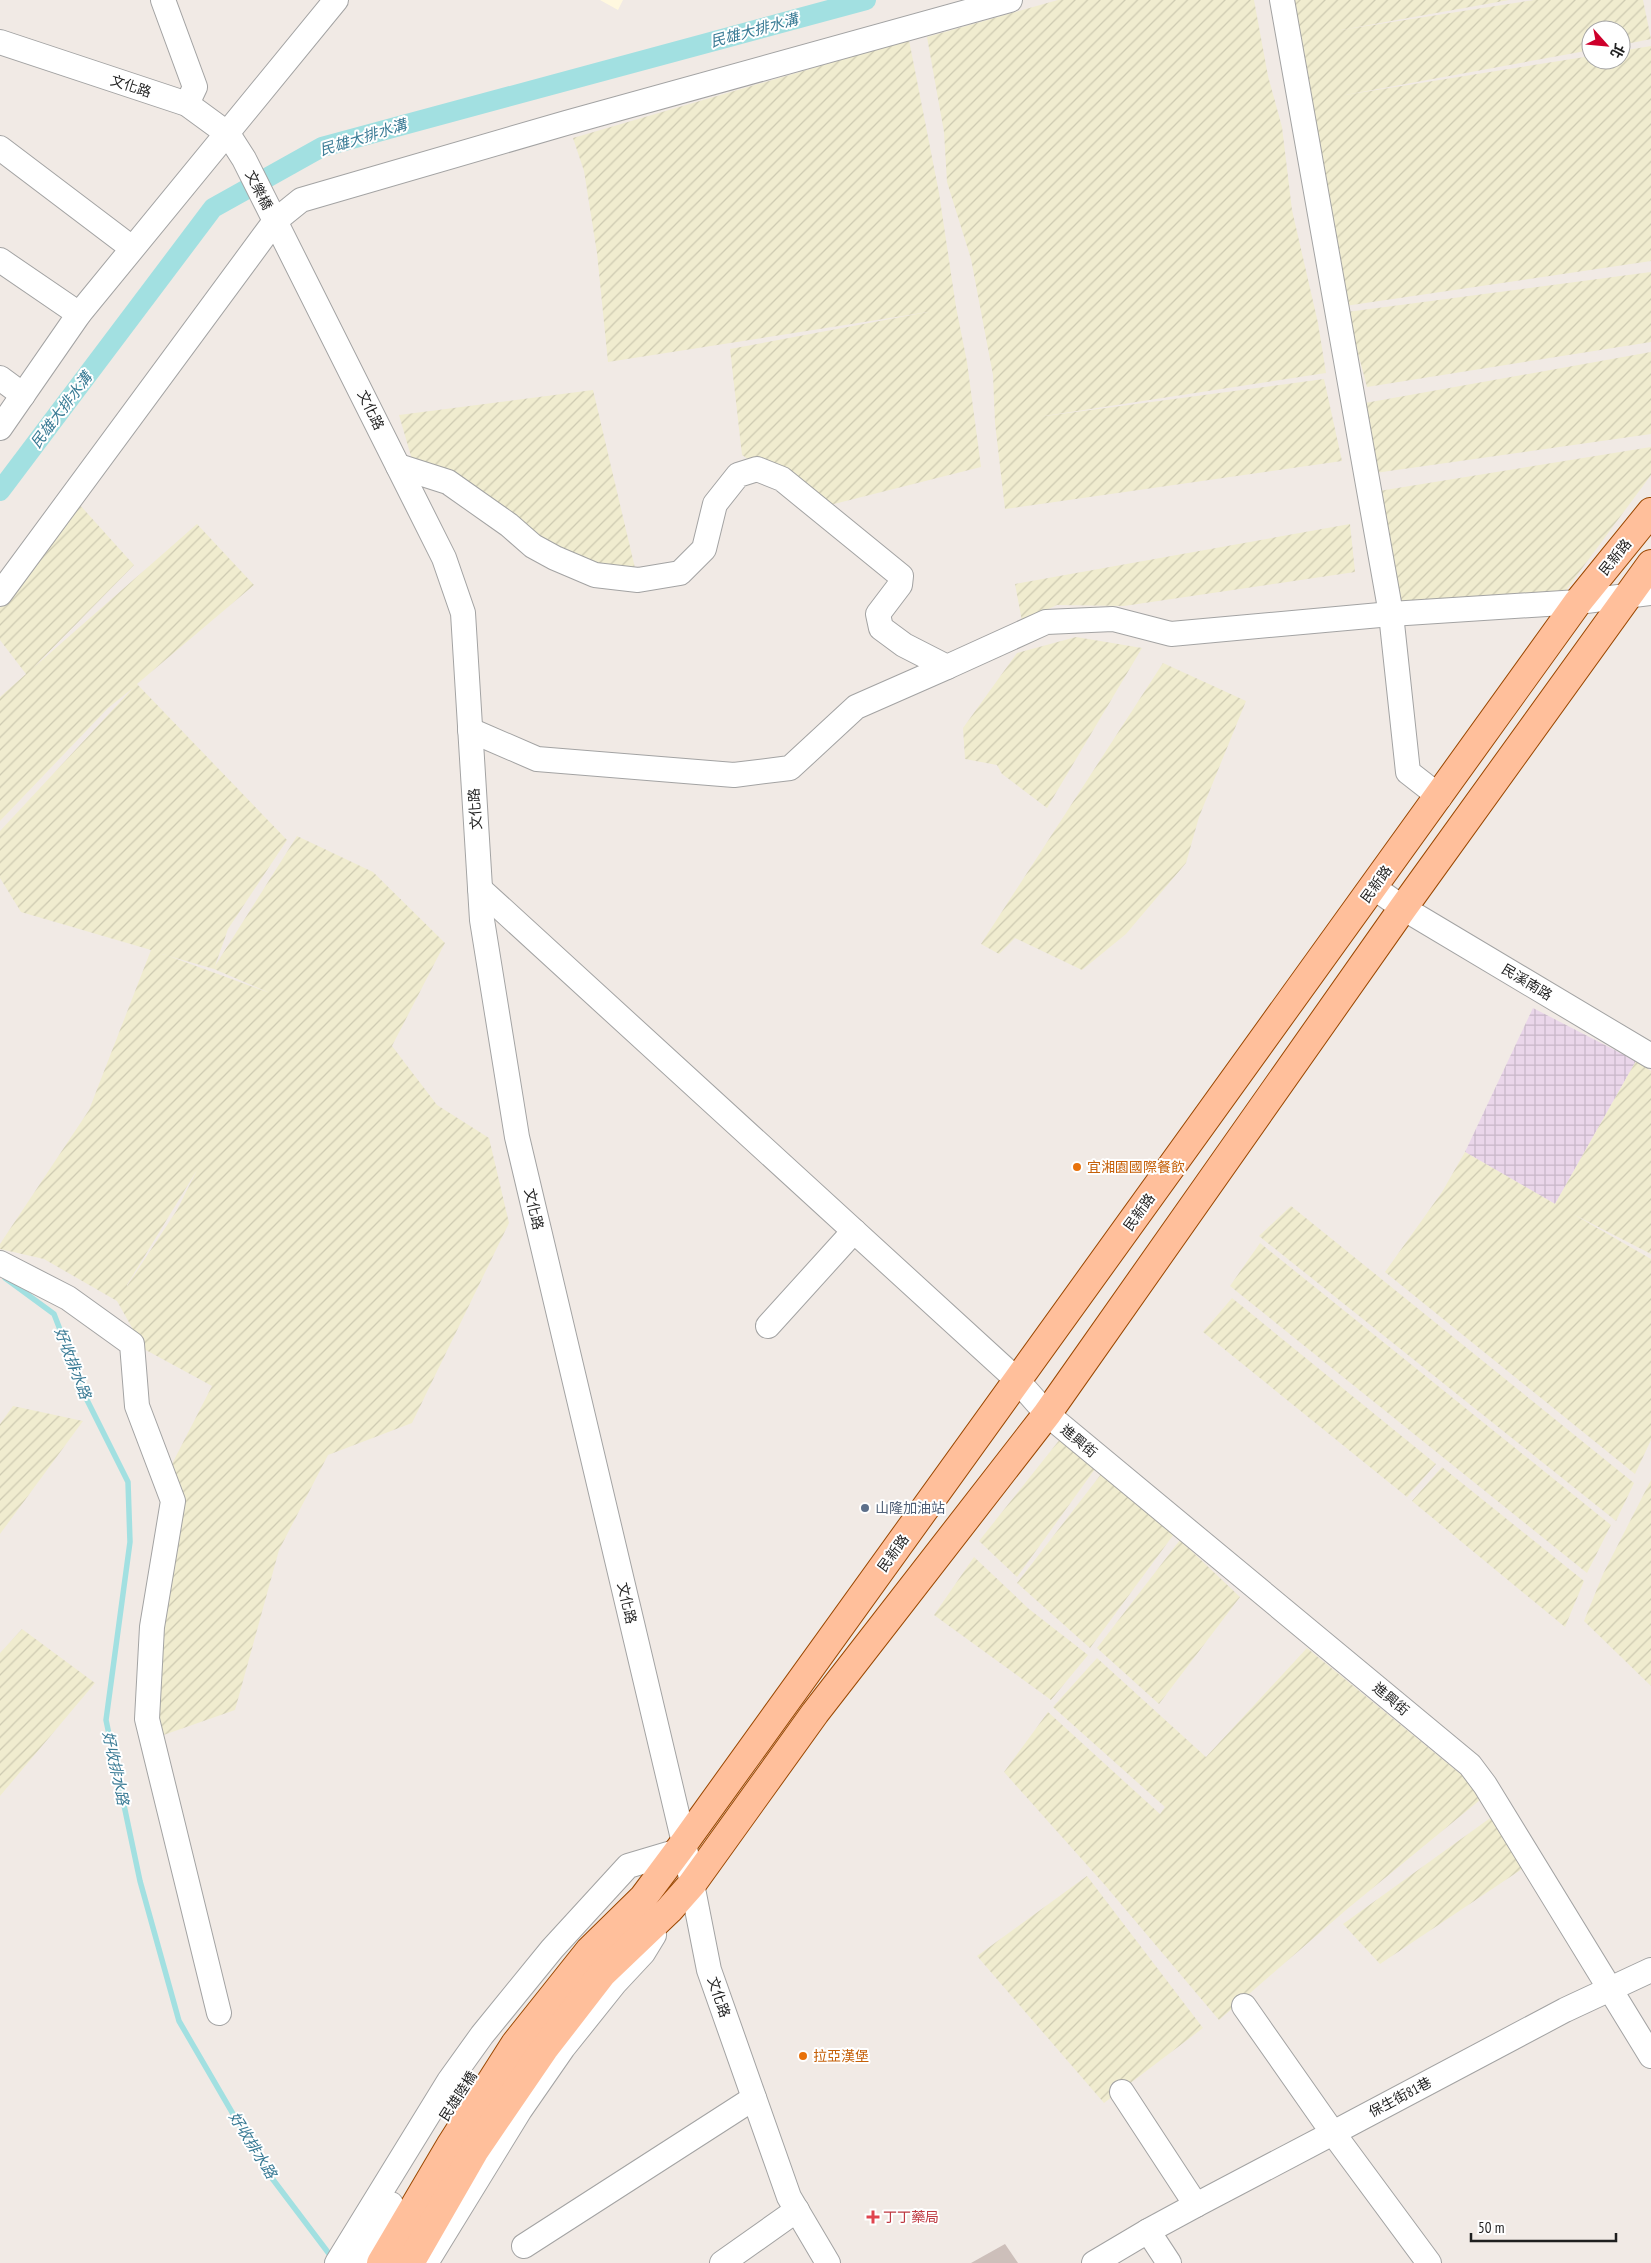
<svg xmlns="http://www.w3.org/2000/svg" width="1651" height="2263" font-family="'PT Sans Narrow','Noto Sans TC',sans-serif">
<style>
.industrial{fill:url(#industrial-grid)}
.education{fill:#fff8df}
.farmland{fill:url(#farmland-furrows);fill-rule:evenodd}
.lines{fill:none;stroke-linecap:round;stroke-linejoin:round}
.stream{stroke:#a2e0e1;stroke-width:5.5}
.canal{stroke:#a2e0e1;stroke-width:20}
.building{fill:#cdbfba}
.minor-casing{stroke:#a3a3a3;stroke-width:26}
.major-casing{stroke:#9a4700;stroke-width:30}
.minor{stroke:#fff;stroke-width:24}
.major{stroke:#ffbf9b;stroke-width:28}
.food-dot{fill:#e8710a;stroke:#fff;stroke-width:2}
.service-dot{fill:#5c6f8a;stroke:#fff;stroke-width:2}
.health-dot{fill:#e0444e;stroke:#fff;stroke-width:2}
.labels{text-anchor:middle;dominant-baseline:central;stroke-width:4;stroke-linejoin:round;paint-order:stroke}
.street-label{font-size:14px;fill:#1f1f1f;stroke:#fff}
.food-label{font-size:14px;fill:#c56008;stroke:#fff;text-anchor:start}
.service-label{font-size:14px;fill:#4e5e75;stroke:#fff;text-anchor:start}
.health-label{font-size:14px;fill:#be3a42;stroke:#fff;text-anchor:start}
.water-label{font-size:15px;font-style:italic;fill:#3a7b95;stroke:#fff}
</style>
<defs>
<pattern id="industrial-grid" width="8" height="8" patternUnits="userSpaceOnUse" patternTransform="scale(1.25)"><rect width="8" height="8" fill="#ead6ea"/><path d="M0 4h8M4 0v8" fill="none" stroke="#c8b7c8"/></pattern>
<pattern id="farmland-furrows" width="10" height="10" patternUnits="userSpaceOnUse" patternTransform="scale(1.25)"><rect width="10" height="10" fill="#f0eccf"/><path d="M-1 1l2-2M0 10L10 0M9 11l2-2" fill="none" stroke="#cdcab1"/></pattern>
</defs>
<rect width="100%" height="100%" fill="#f1eae5"/>
<polygon class="industrial" points="1533,1008 1636,1061 1555,1204 1465,1152"/>
<polygon class="education" points="600,0 623,0 618,10"/>
<g class="farmland">
<polygon points="1058,0 1254,0 1268,76 1282,127 1292,210 1318,323 1326,373 1038,417 1324,379 1342,461 1005,509 995,423 993,375 971,259 947,182 944,132 927,37"/>
<polygon points="1294,0 1509,0 1341,30 1534,0 1643,0 1651,39 1621,45 1621,30 1591,30 1591,50 1345,95 1591,56 1591,60 1621,60 1621,51 1651,46 1651,261 1345,306"/>
<polygon points="909,40 939,193 956,307 967,362 981,467 818,508 742,455 730,349 928,312 608,362 597,253 584,171 573,138"/>
<polygon points="1651,272 1651,342 1367,387 1347,312"/>
<polygon points="1651,352 1651,434 1375,473 1365,403"/>
<polygon points="593,390 635,568 592,564 544,552 413,463 399,415"/>
<polygon points="1651,447 1651,475 1566,590 1400,606 1379,491"/>
<path d="M78,503l56,62 -101,103 164,-144 57,61 -117,99 150,156 -59,89 -13,37 82,-130 76,36 72,71 -53,103 45,59 52,33 20,85 -97,200 -84,32 -49,95 -44,160 -83,29 20,-275 40,-78 -68,-37 -27,-48 -73,-42 -44,-10v-5l89,-134 62,-160 -130,-38 -21,-34v-47l133,-143 -25,20 -108,113v-124l26,-23 -26,-34v-32zM162,954l52,15 56,24 -107,-39zM197,1170l-20,40 -50,76v-1z"/>
<polygon points="1350,524 1355,572 1124,606 1057,605 1022,621 1015,584"/>
<polygon points="1076,637 1142,648 1047,808 1002,774 997,765 965,759 963,728 1017,653"/>
<polygon points="1163,663 1246,701 1199,817 1186,863 1126,934 1082,970 1015,938 999,954 981,944"/>
<polygon points="1636,1061 1651,1071 1651,1254 1573,1214 1651,1259 1651,1440 1635,1474 1385,1272 1442,1192 1465,1152 1555,1204"/>
<polygon points="1291,1206 1634,1483 1616,1521 1259,1236"/>
<polygon points="1260,1243 1611,1525 1587,1573 1230,1286"/>
<polygon points="1232,1298 1436,1464 1407,1497 1203,1332"/>
<polygon points="13,1406 83,1421 0,1534 0,1424"/>
<polygon points="1061,1438 1095,1469 1017,1577 979,1541"/>
<polygon points="1442,1467 1584,1581 1565,1627 1412,1501"/>
<polygon points="1102,1473 1174,1534 1090,1648 1017,1583"/>
<polygon points="1651,1480 1651,1686 1584,1621 1603,1574"/>
<polygon points="1180,1540 1240,1597 1159,1704 1097,1648"/>
<polygon points="974,1557 1029,1609 1088,1655 1051,1700 934,1615"/>
<polygon points="22,1629 95,1683 0,1796 0,1653"/>
<polygon points="1307,1648 1486,1795 1346,1910 1219,2020 1104,1884 1004,1772 1048,1712 1160,1814 1165,1807 1053,1707 1097,1658 1206,1757"/>
<polygon points="1493,1816 1525,1867 1380,1964 1343,1924"/>
<polygon points="1087,1876 1203,2028 1104,2103 977,1956"/>
</g>
<g class="lines">
<polyline class="stream" points="5,1278 54,1314 87,1400 128,1482 130,1542 106,1720 140,1881 179,2021 265,2169 330,2255"/>
<polyline class="canal" points="0,491 213,208 322,147 866,0"/>
</g>
<polygon class="building" points="1005,2244 1018,2263 971,2263"/>
<g class="lines">
<g class="minor-casing">
<g id="minor">
<polyline points="163,0 195,87 187,104"/>
<polyline points="1282,0 1391,614 1408,772 1440,797"/>
<polyline points="0,42 187,104 228,134 244,159 444,558 463,613 482,920 517,1137 684,1843 709,1970 789,2197 828,2263"/>
<polyline points="0,148 132,248"/>
<polyline points="0,260 79,314"/>
<polyline points="0,378 23,395"/>
<polyline points="0,428 79,314 336,0"/>
<polyline points="398,466 448,482 509,525 533,546 555,558 595,575 638,580 680,573 704,549 715,504 738,475 757,469 782,479 901,576 900,585 878,614 881,628 904,645 947,667 1046,622 1113,619 1171,634 1391,614 1578,602 1651,593"/>
<polyline points="0,594 275,221 301,200 566,123 1010,0"/>
<polyline points="470,730 537,759 734,775 790,768 856,707 947,667"/>
<polyline points="1373,887 1403,908 1651,1056"/>
<polyline points="480,889 1017,1380 1047,1414 1470,1765 1485,1785 1651,2056"/>
<polyline points="0,1263 68,1298 132,1344 137,1406 173,1501 152,1627 147,1719 219,2013"/>
<polyline points="768,1326 854,1231"/>
<polyline points="1122,2092 1196,2205 1148,2231"/>
<polyline points="1196,2205 1333,2133 1244,2006"/>
<polyline points="524,2246 754,2098"/>
<polyline points="337,2263 449,2081 482,2035 552,1949 628,1866 675,1852"/>
<polyline points="358,2263 391,2204"/>
<polyline points="426,2263 520,2110 563,2048 615,1983 643,1953 654,1935"/>
<polyline points="722,2263 797,2210"/>
<polyline points="1094,2263 1148,2231 1169,2263"/>
<polyline points="1429,2263 1333,2133 1565,2010 1651,1970"/>
</g>
</g>
<g class="major-casing">
<g id="major">
<polyline points="381,2263 450,2146 515,2044 589,1951 643,1898 684,1843 1578,602 1651,512"/>
<polyline points="410,2263 475,2150 544,2049 602,1974 669,1910 692,1884 815,1713 1047,1414 1403,908 1651,564"/>
</g>
</g>
<use href="#minor" class="minor"/>
<use href="#major" class="major"/>
</g>
<g class="food-dot">
<circle cx="1077" cy="1167" r="5"/>
<circle cx="803" cy="2056" r="5"/>
</g>
<circle class="service-dot" cx="865" cy="1508" r="5"/>
<path class="health-dot" d="M870.5 2209.5h5v5h5v5h-5v5h-5v-5h-5v-5h5z"/>
<g class="labels">
<g class="street-label">
<text transform="translate(131 86) rotate(18)">文化路</text>
<text transform="translate(259 190) rotate(63)">文樂橋</text>
<text transform="translate(371 410) rotate(64)">文化路</text>
<text transform="translate(1615 557) rotate(-51)">民新路</text>
<text transform="translate(475 809) rotate(-94)">文化路</text>
<text transform="translate(1376 884) rotate(-54)">民新路</text>
<text transform="translate(1527 982) rotate(31)">民溪南路</text>
<text transform="translate(534 1209) rotate(77)">文化路</text>
<text transform="translate(1139 1212) rotate(-54)">民新路</text>
<text transform="translate(1079 1441) rotate(40)">進興街</text>
<text transform="translate(893 1553) rotate(-54)">民新路</text>
<text transform="translate(627 1603) rotate(77)">文化路</text>
<text transform="translate(1391 1699) rotate(40)">進興街</text>
<text transform="translate(719 1997) rotate(71)">文化路</text>
<text transform="translate(458 2096) rotate(-57)">民雄陸橋</text>
<text transform="translate(1400 2097) rotate(-28)">保生街81巷</text>
</g>
<g class="food-label">
<text x="1087" y="1167">宜湘園國際餐飲</text>
<text x="813" y="2056">拉亞漢堡</text>
</g>
<g class="service-label">
<text x="875" y="1508">山隆加油站</text>
</g>
<g class="health-label">
<text x="883" y="2217">丁丁藥局</text>
</g>
<g class="water-label">
<text transform="translate(754 30) rotate(-15)">民雄大排水溝</text>
<text transform="translate(363 137) rotate(-17)">民雄大排水溝</text>
<text transform="translate(61 410) rotate(-53)">民雄大排水溝</text>
<text transform="translate(73 1363) rotate(69)">好收排水路</text>
<text transform="translate(116 1768) rotate(78)">好收排水路</text>
<text transform="translate(253 2145) rotate(58)">好收排水路</text>
</g>
</g>
<g transform="translate(1606 45) rotate(117)"><circle r="24" fill="#ffffff" stroke="#a5a5a5"/>
<path d="M0-4L9 19L0 12L-9 19Z" fill="#ce002b"/>
<text y="-8" font-size="14" font-weight="bold" text-anchor="middle" fill="#1f1f1f">北</text>
</g>
<path d="M1471 2233v8h145v-8" fill="none" stroke="#1f1f1f" stroke-width="2.5"/>
<text x="1478" y="2233" font-size="15" fill="#1f1f1f" stroke="#ffffff" stroke-width="4" paint-order="stroke">50 m</text>
</svg>
